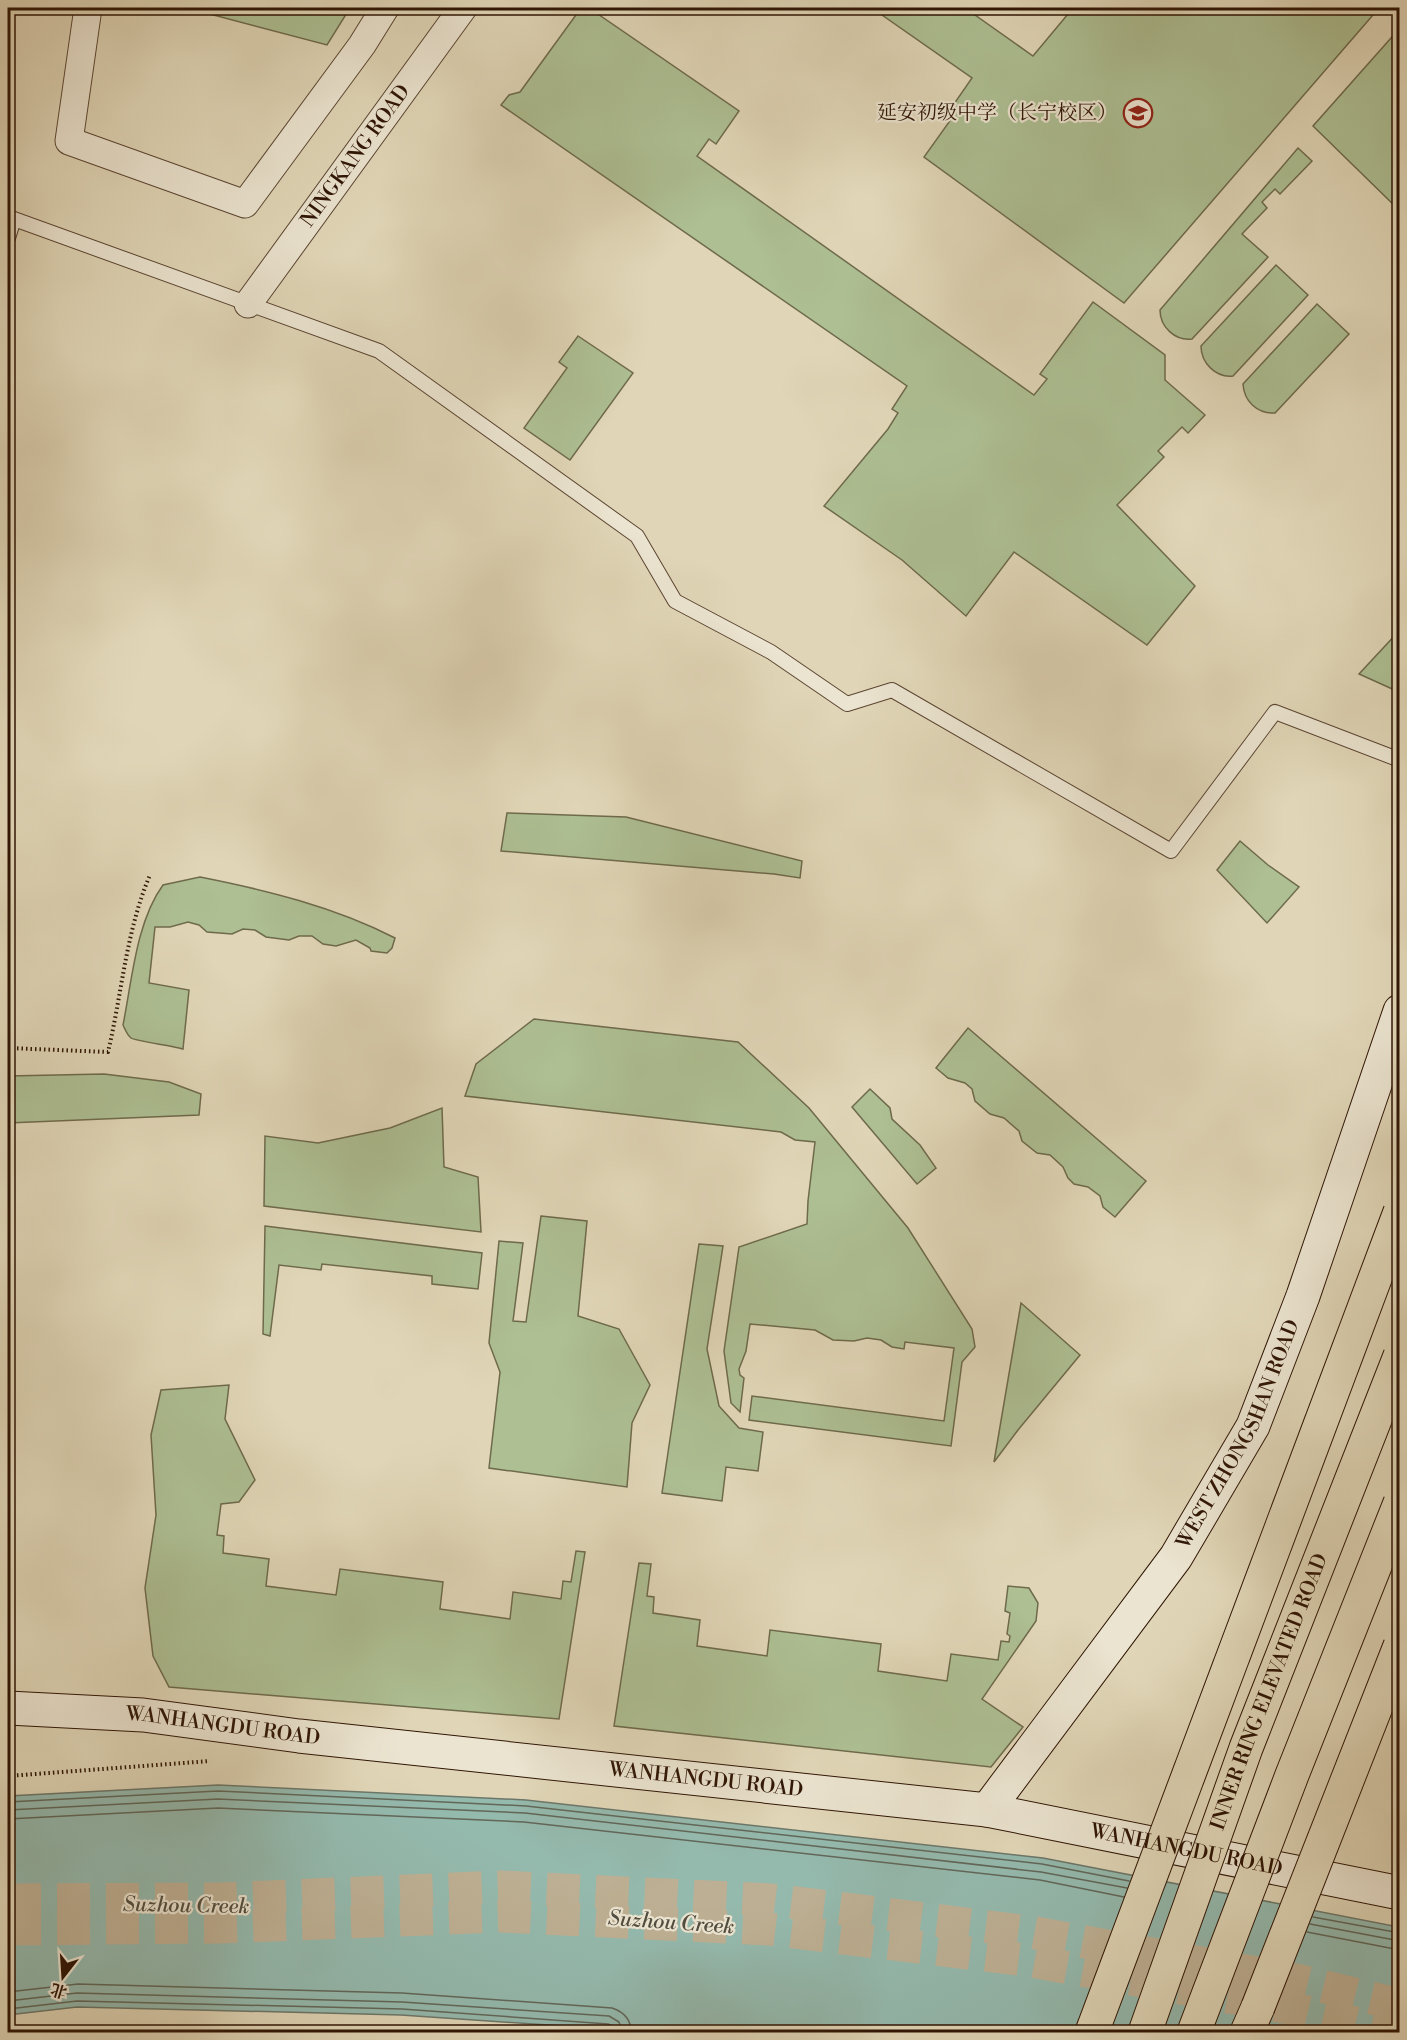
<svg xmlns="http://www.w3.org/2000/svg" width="1407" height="2040" font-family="'Libre Bodoni','Noto Serif SC',serif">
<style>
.green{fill:#adbf93;stroke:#6e6a4c;stroke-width:1.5}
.water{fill:#94b9ad;stroke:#6c776a;stroke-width:1.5}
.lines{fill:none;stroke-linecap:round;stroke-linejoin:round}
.shore{stroke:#626759;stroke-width:1.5}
.highway-tunnel{stroke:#bdaf93;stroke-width:33;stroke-dasharray:33 16;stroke-linecap:butt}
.lane-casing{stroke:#5b4532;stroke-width:16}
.street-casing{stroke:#5b4532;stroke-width:29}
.secondary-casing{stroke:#2f1505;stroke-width:35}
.primary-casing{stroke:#2f1505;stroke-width:35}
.path{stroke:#2f1505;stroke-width:4;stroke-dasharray:1.5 3;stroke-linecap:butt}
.lane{stroke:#ebe4d0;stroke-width:14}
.street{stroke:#ebe4d0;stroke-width:27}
.secondary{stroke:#ebe4d0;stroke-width:33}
.primary{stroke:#e0d6b7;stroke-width:33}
.primary-bridge-casing{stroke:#2f1505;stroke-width:35;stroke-linecap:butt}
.highway-bridge-casing{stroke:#2f1505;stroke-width:35;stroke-linecap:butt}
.primary-bridge{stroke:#e0d6b7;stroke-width:33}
.highway-bridge{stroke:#e0d6b7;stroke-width:33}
.labels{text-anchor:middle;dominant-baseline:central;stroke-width:4.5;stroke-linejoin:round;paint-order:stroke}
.poi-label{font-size:20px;fill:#2f1505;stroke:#ebe4d0;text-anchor:end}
.street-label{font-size:20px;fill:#2f1505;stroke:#ebe4d0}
.water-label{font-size:21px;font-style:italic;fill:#524e40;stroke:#ebe4d0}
</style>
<rect width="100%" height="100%" fill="#e0d6b7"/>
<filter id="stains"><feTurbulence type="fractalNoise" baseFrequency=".00333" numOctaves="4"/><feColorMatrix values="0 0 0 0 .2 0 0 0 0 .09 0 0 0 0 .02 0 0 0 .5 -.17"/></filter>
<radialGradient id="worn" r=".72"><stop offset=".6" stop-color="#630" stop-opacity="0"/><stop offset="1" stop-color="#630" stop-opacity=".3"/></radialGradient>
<g class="green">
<polygon points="187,8 350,8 327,45"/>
<polygon points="581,8 589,8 739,111 716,144 709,139 697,156 1034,395 1047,379 1040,374 1093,302 1165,355 1165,380 1205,415 1188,433 1182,427 1158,451 1164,457 1117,505 1195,586 1147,645 1014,552 966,616 902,560 824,506 888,429 898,413 892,409 907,386 501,105 509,95 520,92"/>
<polygon points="872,8 965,8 1033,56 1073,8 1379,8 1124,303 924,157 952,118 947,114 972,78"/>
<polygon points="1399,29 1399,210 1313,126"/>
<path d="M1298,148l14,13 -32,33 -5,-5 -13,13 5,6 -25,26 26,23 -76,82c-17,2 -32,-12 -32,-29z"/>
<path d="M1276,265l32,30 -75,81c-17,2 -32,-13 -32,-30z"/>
<path d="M1317,304l32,30 -74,79c-18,1 -31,-12 -32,-29z"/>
<polygon points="578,336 633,373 570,460 524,428 567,368 559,362"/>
<polygon points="1399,631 1399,692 1359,674"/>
<polygon points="507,813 626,817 802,861 800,878 774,874 501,851"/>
<polygon points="1240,841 1268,865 1299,887 1267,923 1217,870"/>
<path d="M200,877c66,13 135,30 195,61l-3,10 -5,5 -16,-2 -1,-3 -14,-8 -20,6 -13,-2 -11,-8h-13l-10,4 -23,-3 -11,-7 -12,-1 -11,5 -25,-2 -8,-7 -11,-3 -18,5h-15l-6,56 40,7 -6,59c-9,-3 -48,-8 -52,-11 -4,-3 -6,-9 -8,-13 9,-44 13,-103 40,-140z"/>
<polygon points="534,1019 738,1042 809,1108 908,1228 972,1329 975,1347 962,1362 951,1446 749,1420 752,1396 944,1421 954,1348 905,1342 904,1349 892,1347 881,1340 867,1338 854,1341 833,1340 815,1330 750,1324 746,1351 739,1369 740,1375 744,1378 740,1412 731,1403 724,1351 739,1247 807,1224 808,1201 815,1142 795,1140 781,1132 465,1096 476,1064"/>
<polygon points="968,1028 1146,1181 1115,1217 1103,1207 1100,1196 1088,1187 1074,1184 1068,1178 1063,1167 1050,1155 1037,1153 1022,1141 1019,1131 1004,1118 990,1114 975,1101 972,1089 965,1083 948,1078 936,1068"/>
<polygon points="104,1074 169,1082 201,1094 199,1115 8,1123 8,1076"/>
<polygon points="870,1089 890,1108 892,1119 920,1145 936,1168 917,1184 852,1107"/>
<polygon points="442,1108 444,1167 478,1177 481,1232 264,1206 265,1136 318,1143 390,1128"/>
<polygon points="541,1216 587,1221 578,1316 619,1329 650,1385 632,1423 627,1487 489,1468 500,1372 489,1343 499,1241 523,1243 513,1321 526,1322"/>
<polygon points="265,1226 482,1253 478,1289 432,1284 432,1276 322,1264 321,1270 279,1265 270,1336 263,1334"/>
<polygon points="699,1244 723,1246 707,1349 719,1406 739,1428 763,1432 758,1471 726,1467 722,1501 662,1493"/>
<polygon points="1021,1303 1080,1355 1018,1430 994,1462"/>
<polygon points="229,1385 225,1419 255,1480 239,1502 221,1504 217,1535 224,1536 223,1553 269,1559 266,1586 336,1595 340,1569 443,1582 440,1609 510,1619 513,1592 561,1599 563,1581 571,1582 576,1551 585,1552 559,1719 169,1687 153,1656 145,1588 156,1515 151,1435 161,1390"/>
<polygon points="639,1563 651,1564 647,1596 654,1597 653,1613 700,1620 697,1646 767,1656 770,1630 881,1644 878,1671 947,1681 951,1654 998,1660 1001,1641 1009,1642 1010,1636 1007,1634 1010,1613 1005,1611 1008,1586 1029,1588 1038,1603 1036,1621 982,1699 1023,1727 991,1767 614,1726"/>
</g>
<polygon class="water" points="218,1785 526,1800 1043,1858 1399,1927 1399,2032 651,2032 401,2015 77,2007 8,2015 8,1796"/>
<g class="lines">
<g class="shore">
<polyline points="8,1802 218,1791 526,1806 1042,1864 1129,1881"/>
<polyline points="8,1810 218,1799 525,1813 1041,1872 1127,1888"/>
<polyline points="8,1819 218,1808 524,1822 1040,1880 1124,1897"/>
<polyline points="1313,1917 1400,1933"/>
<polyline points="1310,1924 1400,1941"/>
<polyline points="1307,1932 1400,1950"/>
<path d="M8,1992l70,-8 324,9 210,15c12,4 19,12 19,24"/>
<polyline points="8,2001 77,1993 402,2002 609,2016 619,2022 622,2032"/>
<polyline points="8,2009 77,2001 402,2009 608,2024 613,2026 614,2032"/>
</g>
<g class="highway-tunnel">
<polyline points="8,1900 220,1899 501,1887 772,1900 1030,1932 1301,1981 1400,2005"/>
<polyline points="8,1929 221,1927 501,1916 769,1929 1026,1960 1295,2009 1394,2032"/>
</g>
<g class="lane-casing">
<polyline id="lane" points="8,238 14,219 379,351 637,536 675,601 771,652 847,704 892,690 1171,851 1275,712 1400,760"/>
</g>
<g class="street-casing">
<g id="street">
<polyline points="88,8 69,141 245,204 362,45 385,8"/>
<path id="s1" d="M248,304l215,-296"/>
</g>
</g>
<g class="secondary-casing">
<g id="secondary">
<path id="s2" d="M8,1708l135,7 156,21 688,74 413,83"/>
<path id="s3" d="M987,1810l189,-253 77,-131 50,-130 97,-285"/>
</g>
</g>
<g class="primary-casing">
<polyline id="primary" points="1247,2032 1258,2007"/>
</g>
<g class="path">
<path d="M8,1048l100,4c14,-59 18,-121 42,-177"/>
<polyline points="8,1776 210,1761"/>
</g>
<use href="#lane" class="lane"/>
<use href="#street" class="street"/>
<use href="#secondary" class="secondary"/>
<use href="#primary" class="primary"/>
<g class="primary-bridge-casing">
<g id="primary-bridge">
<polyline points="1258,2007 1400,1646"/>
<polyline points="1092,2032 1400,1212"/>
</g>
</g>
<g class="highway-bridge-casing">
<g id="highway-bridge">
<path id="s4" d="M1145,2032l101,-284 154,-392"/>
<polyline points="1194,2032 1292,1775 1400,1503"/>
</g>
</g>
<use href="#primary-bridge" class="primary-bridge"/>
<use href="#highway-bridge" class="highway-bridge"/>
</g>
<defs>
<g id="school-ring" transform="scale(1.5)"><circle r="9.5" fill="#ebe4d0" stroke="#8f2418" stroke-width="1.5"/><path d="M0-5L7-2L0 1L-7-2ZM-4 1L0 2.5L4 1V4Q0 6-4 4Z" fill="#8f2418"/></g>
</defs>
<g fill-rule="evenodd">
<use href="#school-ring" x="1138" y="113"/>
</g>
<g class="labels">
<g class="poi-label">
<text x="1117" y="113">延安初级中学（长宁校区）</text>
</g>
<g class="street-label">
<text stroke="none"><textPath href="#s1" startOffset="183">NINGKANG ROAD</textPath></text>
<text stroke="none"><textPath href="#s3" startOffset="454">WEST ZHONGSHAN ROAD</textPath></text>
<text stroke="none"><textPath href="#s4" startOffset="362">INNER RING ELEVATED ROAD</textPath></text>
<text stroke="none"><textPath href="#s2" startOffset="216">WANHANGDU ROAD</textPath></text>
<text stroke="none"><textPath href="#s2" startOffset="702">WANHANGDU ROAD</textPath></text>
<text stroke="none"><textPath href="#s2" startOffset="1188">WANHANGDU ROAD</textPath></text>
</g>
<g class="water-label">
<text transform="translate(186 1906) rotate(1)">Suzhou Creek</text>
<text transform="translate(671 1923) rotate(4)">Suzhou Creek</text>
</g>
</g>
<rect width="1407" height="2040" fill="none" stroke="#e0d6b7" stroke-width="30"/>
<rect x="9" y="9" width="1389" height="2022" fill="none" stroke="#2f1505" stroke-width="3"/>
<rect x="15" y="15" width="1377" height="2010" fill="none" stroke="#2f1505" stroke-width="1.5"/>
<g transform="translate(63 1977) rotate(197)" stroke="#ebe4d0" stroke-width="4.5" paint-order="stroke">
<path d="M0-4.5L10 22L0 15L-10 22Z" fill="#2f1505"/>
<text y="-9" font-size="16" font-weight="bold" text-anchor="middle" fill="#2f1505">北</text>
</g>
<rect width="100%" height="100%" filter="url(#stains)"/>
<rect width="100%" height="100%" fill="url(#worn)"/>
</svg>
